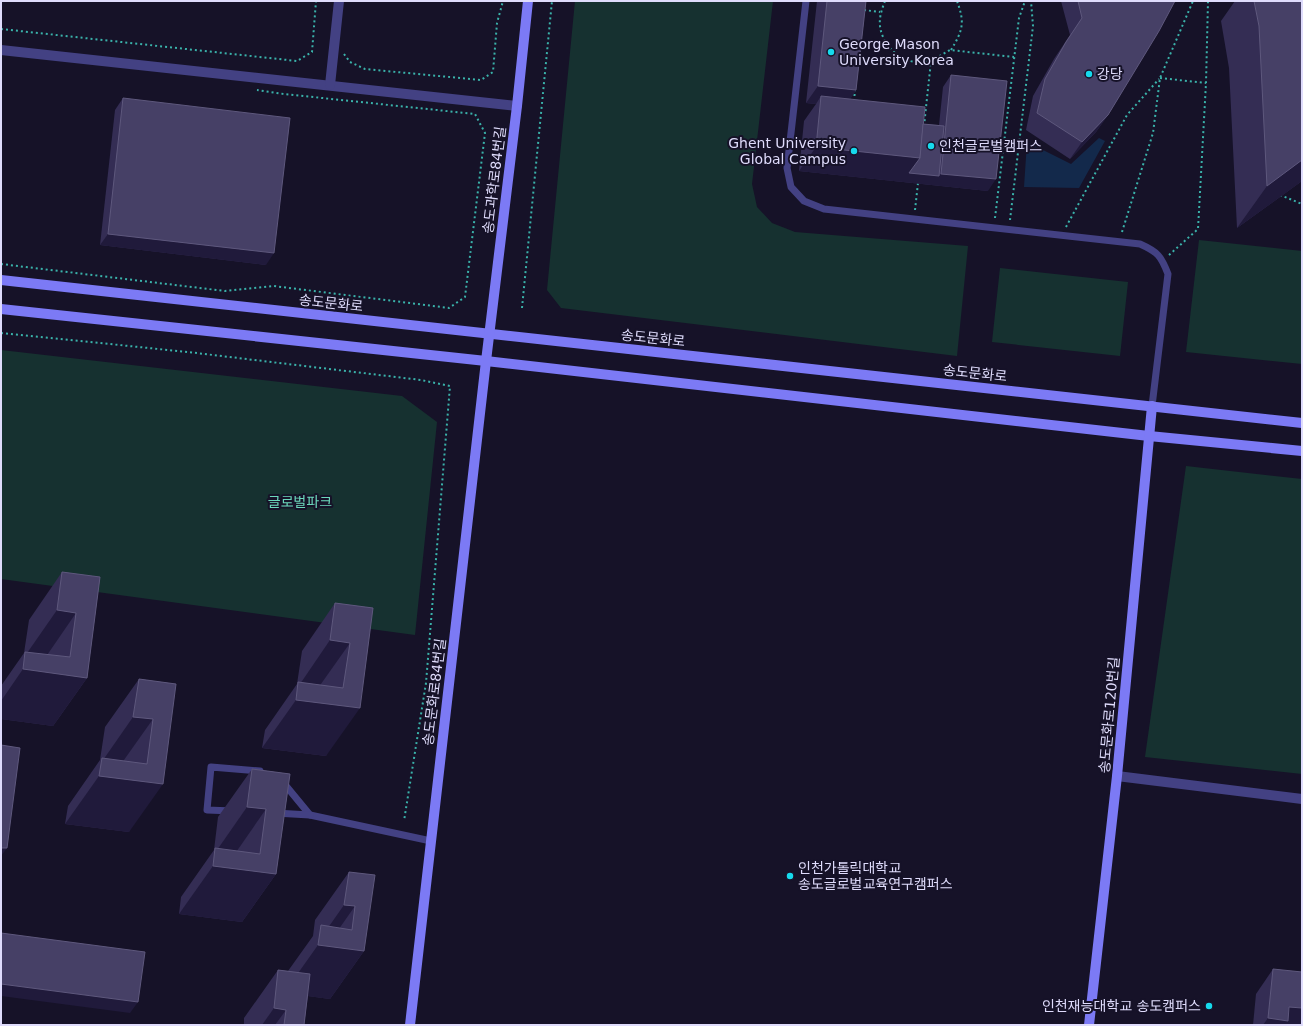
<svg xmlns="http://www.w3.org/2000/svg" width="1303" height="1026" font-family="'DejaVu Sans','Noto Sans KR',sans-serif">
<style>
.green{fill:#163130}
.water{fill:#13294b}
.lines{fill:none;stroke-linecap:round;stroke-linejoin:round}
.path{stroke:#3ab2aa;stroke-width:2;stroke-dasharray:2 3;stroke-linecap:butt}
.lane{stroke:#434183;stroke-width:7}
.street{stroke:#434183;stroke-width:10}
.secondary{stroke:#7c7af5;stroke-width:10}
.wall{fill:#342d54}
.shaded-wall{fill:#201a3b}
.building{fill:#464066;stroke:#5e587d}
.poi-dot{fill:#16daed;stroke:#161228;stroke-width:1.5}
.labels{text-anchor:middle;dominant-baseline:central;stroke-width:4;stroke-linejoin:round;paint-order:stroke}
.poi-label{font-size:14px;fill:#dfdcfc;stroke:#161228;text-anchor:start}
.street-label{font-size:14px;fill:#dfdcfc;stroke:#161228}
.park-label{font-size:14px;fill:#6cd8bc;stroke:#161228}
</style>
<rect width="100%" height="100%" fill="#161228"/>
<g class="green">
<polygon points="575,1 773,1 752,184 757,207 772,223 795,232 968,246 957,356 561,308 547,290"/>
<polygon points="1199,240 1302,251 1302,364 1186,352"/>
<polygon points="1000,268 1128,282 1120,356 992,342"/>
<polygon points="1,350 402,396 437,422 415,635 1,579"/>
<polygon points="1186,466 1302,479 1302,774 1145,757"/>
</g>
<polygon class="water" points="1099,138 1105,141 1079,188 1024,187 1027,142 1071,164"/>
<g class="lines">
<g class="path">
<path d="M885,1c-3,8 -6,16 -5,25 2,18 19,36 38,36 4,0 9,0 13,-1"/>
<polyline points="864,10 880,12"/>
<polyline points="1,29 297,61 312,52 316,1"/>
<path d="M951,50c12,-20 14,-27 6,-49"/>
<polyline points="344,54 350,62 365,69 481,80 493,72 497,23 503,1"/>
<polyline points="1160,78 1206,83"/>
<polyline points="854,101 855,90"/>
<polyline points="924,126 931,61 950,50 1014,57"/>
<polyline points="1280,195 1302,204"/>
<polyline points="915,210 918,183"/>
<polyline points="995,218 1019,18 1025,1"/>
<polyline points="1010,220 1033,26 1031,1"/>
<polyline points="1066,227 1127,115 1159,79"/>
<polyline points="1122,232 1153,133 1160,78 1193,1"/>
<polyline points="1169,255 1198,229 1206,83 1208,1"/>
<polyline points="1,264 225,291 274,286 449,308 465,297 485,133 475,114 284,94 257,90"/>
<polyline points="522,308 552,1"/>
<polyline points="1,333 188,352 421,380 450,386 426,683 404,821"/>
</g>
<g class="lane">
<path d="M806,1l-19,167 4,19 13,14 20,8 316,35c18,8 21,12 28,30l-16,132"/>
<polyline points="282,781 310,815 431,841"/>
<polyline points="233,811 207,810 211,767 260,771"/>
<polyline points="275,813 310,815"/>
</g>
<g class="street">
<polyline points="1,50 517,106"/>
<polyline points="330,85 339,1"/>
<polyline points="1117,776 1302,799"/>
</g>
<g class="secondary">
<polyline points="1,280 1302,423"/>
<polyline points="1,309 486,361 1149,436 1302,451"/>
<polyline points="410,1025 486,361 517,106 528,1"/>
<polyline points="1089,1025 1117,776 1152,406"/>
</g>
</g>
<g class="wall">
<polygon points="817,1 866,1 856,90 850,99 923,124 939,125 943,87 951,75 988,191 799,171 804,121 816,104 806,103"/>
<polygon points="1061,1 1175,1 1108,115 1096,132 1070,159 1026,130 1033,96 1054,59 1070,35"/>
<polygon points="1235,1 1302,1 1302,181 1237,228 1229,68 1221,21"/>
<polygon points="123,98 266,265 100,245 115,110"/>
<polygon points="62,572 100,577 87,678 53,726 1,719 1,686 24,653 29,620"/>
<polygon points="335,603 373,608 326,756 262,748 265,730 297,684 302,651"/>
<polygon points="139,679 176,684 129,832 65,824 68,806 100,760 105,727"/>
<polygon points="252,769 290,774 276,874 242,922 179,914 181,897 214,850 218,817"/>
<polygon points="349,872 364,951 330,999 308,996 304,1025 244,1025 244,1018 278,970 288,971 313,936 315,920"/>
<polygon points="1273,969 1302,1025 1253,1025 1256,994"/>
</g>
<g class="shaded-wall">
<polygon points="818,86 856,90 845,107 821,96 816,104 806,103"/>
<polygon points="1108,115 1096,132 1070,159 1082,142"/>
<polygon points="816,147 920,158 939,176 941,174 996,179 988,191 799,171"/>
<polygon points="1302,160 1302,181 1237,228 1267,186"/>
<polygon points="108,234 274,253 266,265 100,245"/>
<polygon points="57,610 76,613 43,661 25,656"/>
<polygon points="330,640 350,643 316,691 298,687"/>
<polygon points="23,669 87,678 53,726 1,719 1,701"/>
<polygon points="296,700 360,708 326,756 262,748"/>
<polygon points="133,717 153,719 119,767 101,763"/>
<polygon points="99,776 163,784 129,832 65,824"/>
<polygon points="247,807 266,809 232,858 215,853"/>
<polygon points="1,848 7,848 1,856"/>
<polygon points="213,866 276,874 242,922 179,914"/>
<polygon points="344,905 355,906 327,946 364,951 330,999 284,993 318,945 318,942"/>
<polygon points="1,984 138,1002 130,1013 1,996"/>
<polygon points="1289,1007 1302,1008 1302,1025 1263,1025 1268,1018"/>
<polygon points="274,1008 286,1010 275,1025 262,1025"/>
</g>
<g class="building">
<polygon points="827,1 866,1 856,90 818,86"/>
<polygon points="1078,1 1175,1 1159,31 1108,115 1082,142 1037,113 1045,79 1066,42 1082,18"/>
<polygon points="1254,1 1302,1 1302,160 1267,186 1259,26"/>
<polygon points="951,75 1007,81 996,179 941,174"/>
<polygon points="821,96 925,107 920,158 816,147"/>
<polygon points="123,98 290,118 274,253 108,234"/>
<polygon points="923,124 944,126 939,176 909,173 920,158"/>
<polygon points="62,572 100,577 87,678 23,669 25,652 70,657 76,613 57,610"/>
<polygon points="335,603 373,608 360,708 296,700 298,682 343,688 350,643 330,640"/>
<polygon points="139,679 176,684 163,784 99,776 102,758 147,764 153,719 133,717"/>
<polygon points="1,745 20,748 7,848 1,848"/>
<polygon points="252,769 290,774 276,874 213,866 215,848 260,854 266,809 247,807"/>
<polygon points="349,872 375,875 364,951 318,945 321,925 352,930 355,906 344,905"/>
<polygon points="1,933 145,952 138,1002 1,984"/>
<polygon points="1273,969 1302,972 1302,1008 1289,1007 1288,1021 1268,1018"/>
<polygon points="278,970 310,974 304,1025 284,1025 286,1010 274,1008"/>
</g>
<g class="poi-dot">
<circle cx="831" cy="52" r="4"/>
<circle cx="1089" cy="74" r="4"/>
<circle cx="931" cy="146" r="4"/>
<circle cx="854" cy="151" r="4"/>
<circle cx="790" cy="876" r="4"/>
<circle cx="1209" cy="1006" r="4"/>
</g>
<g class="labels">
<g class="poi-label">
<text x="839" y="44">George Mason<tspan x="839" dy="16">University Korea</tspan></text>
<text x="1097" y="74">강당</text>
<text x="846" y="143" text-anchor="end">Ghent University<tspan x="846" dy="16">Global Campus</tspan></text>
<text x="939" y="146">인천글로벌캠퍼스</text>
<text x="798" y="868">인천가톨릭대학교<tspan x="798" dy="16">송도글로벌교육연구캠퍼스</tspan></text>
<text x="1201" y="1006" text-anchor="end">인천재능대학교 송도캠퍼스</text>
</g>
<g class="street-label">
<text transform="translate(494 180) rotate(-83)">송도과학로84번길</text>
<text transform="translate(331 303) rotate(6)">송도문화로</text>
<text transform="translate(653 338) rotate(6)">송도문화로</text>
<text transform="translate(975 373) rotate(6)">송도문화로</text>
<text transform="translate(434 692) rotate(-83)">송도문화로84번길</text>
<text transform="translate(1109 715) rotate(-85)">송도문화로120번길</text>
</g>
<g class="park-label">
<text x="300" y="502">글로벌파크</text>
</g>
</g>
<rect width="1303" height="1026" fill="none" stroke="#dfdcfc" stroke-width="4"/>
</svg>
